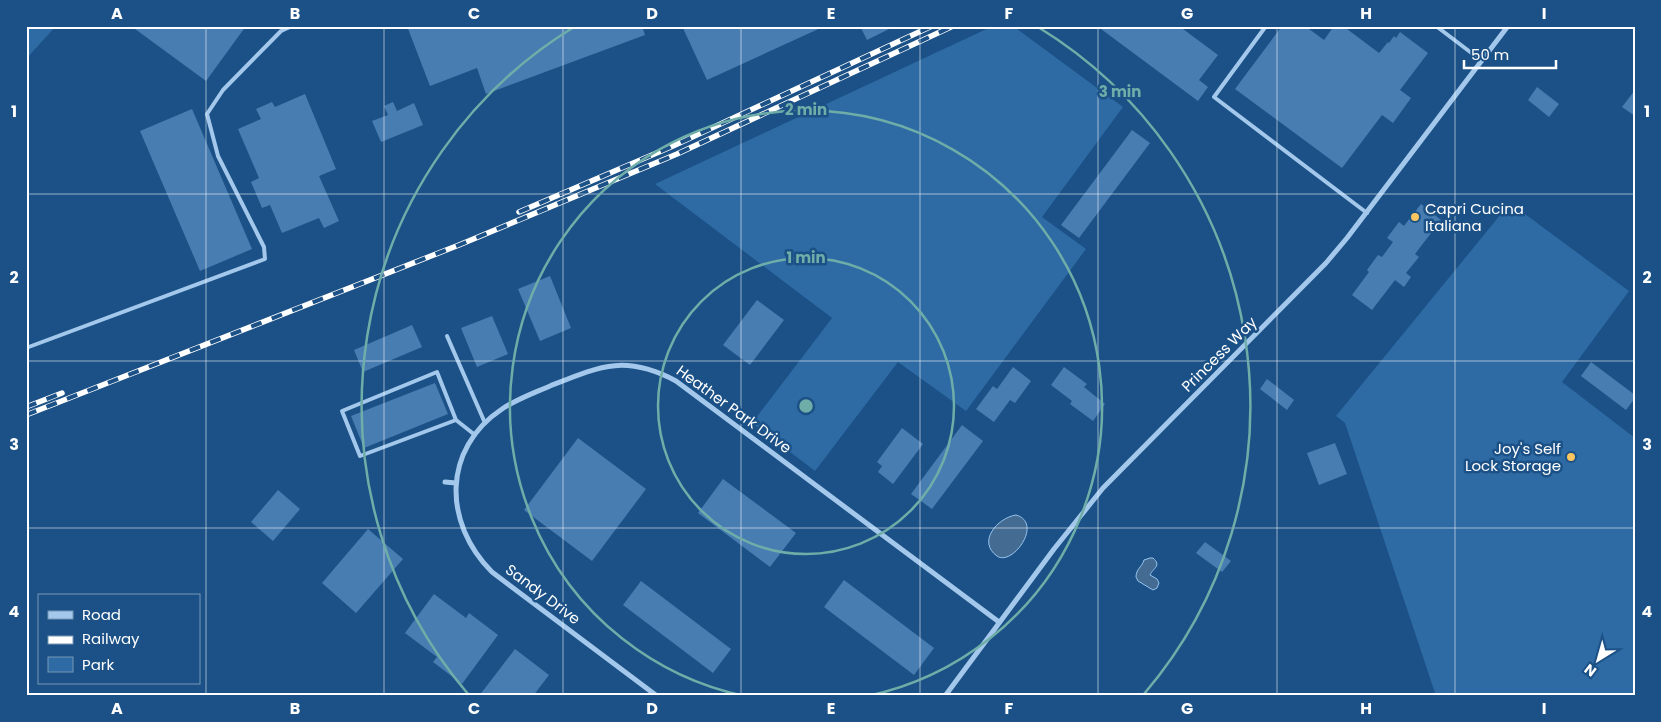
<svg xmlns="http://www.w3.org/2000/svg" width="1661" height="722" font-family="Poppins,sans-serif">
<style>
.green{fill:#2e6ba4}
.water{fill:#446b92;stroke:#96c4ee}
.building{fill:#487db2}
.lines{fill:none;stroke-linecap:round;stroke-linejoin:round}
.lane{stroke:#a3c8ec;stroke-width:4}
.street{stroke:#a3c8ec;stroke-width:5}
.rail-casing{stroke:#fff;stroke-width:5.5}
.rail{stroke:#1b5186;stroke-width:4;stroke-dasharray:11;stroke-linecap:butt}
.grid{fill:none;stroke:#fff;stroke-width:1;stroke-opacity:0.55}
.ring{fill:none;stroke:#6fada8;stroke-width:2.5}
.poi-dot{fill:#fdc660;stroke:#1b5186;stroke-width:2}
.labels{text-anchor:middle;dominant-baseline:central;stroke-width:5;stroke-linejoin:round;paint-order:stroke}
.poi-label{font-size:15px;fill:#fff;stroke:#1b5186;text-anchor:start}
.street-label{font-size:15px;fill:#fff;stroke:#1b5186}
.centre{fill:#6fada8;stroke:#1b5186;stroke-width:2.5}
.ring-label{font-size:15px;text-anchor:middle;font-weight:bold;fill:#6fada8;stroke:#1b5186;stroke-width:5;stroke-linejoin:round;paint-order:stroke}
.neatline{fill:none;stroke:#fff;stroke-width:2}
.grid-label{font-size:16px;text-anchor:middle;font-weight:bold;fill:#fff}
</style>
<rect width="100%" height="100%" fill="#1b5186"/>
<g class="green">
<polygon points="26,26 56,26 26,59"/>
<polygon points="993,26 1013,26 1123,107 1042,217 1086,249 966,411 898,362 815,471 752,423 832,318 655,184"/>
<polygon points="1510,203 1629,291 1562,382 1635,438 1635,696 1436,696 1345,423 1336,416"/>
</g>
<g class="water">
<path d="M1016,515c28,8 -4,52 -19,41 -20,-14 0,-38 19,-41z"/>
<path d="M1150,558h3c9,8 0,10 -3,17l7,4 2,4 -2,5 -4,2 -15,-9 -2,-4c0,-8 6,-10 8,-17z"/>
</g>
<g class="building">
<polygon points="131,26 246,26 206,81"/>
<polygon points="407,26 642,26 645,35 486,94 477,68 430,86"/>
<polygon points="682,26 825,26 707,80"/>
<polygon points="860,26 895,26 867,40"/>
<polygon points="1097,26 1179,26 1218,55 1199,80 1208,87 1198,101"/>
<polygon points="1282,26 1305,26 1324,40 1334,26 1343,26 1379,53 1388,42 1389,43 1394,36 1396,38 1400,32 1428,53 1400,90 1411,98 1393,123 1382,115 1342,168 1235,89"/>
<polygon points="1537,87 1559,104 1549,117 1528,100"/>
<polygon points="1635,90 1635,116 1622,107"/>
<polygon points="305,94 336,169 319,176 339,221 324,228 319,218 282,233 270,205 262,208 251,182 259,178 238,129 261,119 256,109 272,102 275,107"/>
<polygon points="393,102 397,111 414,103 423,125 381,142 372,121 388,115 384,106"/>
<polygon points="192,109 252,249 200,271 140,131"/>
<polygon points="1132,130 1150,143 1079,238 1061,225"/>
<polygon points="1421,204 1441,220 1415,254 1419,257 1406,273 1411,277 1404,287 1395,280 1372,310 1352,295 1369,272 1367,270 1378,255 1382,257 1393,242 1387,238 1399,222 1404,226"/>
<polygon points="550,276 571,328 540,341 518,289"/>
<polygon points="757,300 784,320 750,365 723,345"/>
<polygon points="492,316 508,354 477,367 461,328"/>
<polygon points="412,325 422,347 363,372 354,350"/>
<polygon points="1591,362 1635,395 1635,398 1626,410 1581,376"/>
<polygon points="1013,367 1031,381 1015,403 1010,400 994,422 976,409 993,386 997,389"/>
<polygon points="1064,367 1087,384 1084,387 1105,404 1093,421 1070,404 1072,401 1051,385"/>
<polygon points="1267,379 1294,400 1287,410 1260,389"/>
<polygon points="435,383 448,414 364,448 351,416"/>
<polygon points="962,425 983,441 932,509 911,494"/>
<polygon points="902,428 923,444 893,484 878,472 882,466 877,462"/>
<polygon points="578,438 646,489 592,561 524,510"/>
<polygon points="1335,443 1347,474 1319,485 1307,453"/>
<polygon points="723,479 796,533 770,567 698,513"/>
<polygon points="278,490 300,509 273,541 251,522"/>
<polygon points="368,529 403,559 356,613 322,583"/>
<polygon points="1205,542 1231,561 1222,572 1196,553"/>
<polygon points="844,580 934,648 914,675 824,607"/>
<polygon points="641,581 731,649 713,673 623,605"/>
<polygon points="434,594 466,618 469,613 498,635 462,684 433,662 437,657 405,633"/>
<polygon points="515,649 549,675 533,696 479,696"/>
</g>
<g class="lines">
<g class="lane">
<polyline points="1266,26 1214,97 1367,213"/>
<polyline points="1436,26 1482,61"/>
<polyline points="447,336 485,423"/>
<polyline points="26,348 265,259 264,247 218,156 207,114 223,90 281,31 292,26"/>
<polyline points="456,420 437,372 342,411 360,456 456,420 475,435"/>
</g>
<g class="street">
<polyline points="445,482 456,483"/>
<path d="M657,696l-165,-124c-49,-49 -50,-123 10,-163 15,-10 32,-16 48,-23 50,-20 75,-32 126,-5l323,241"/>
<polyline points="945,696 1054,549 1103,488 1326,263 1347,238 1508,26"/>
</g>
<g class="rail-casing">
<g id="rail">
<polyline points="519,212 673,146 932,26"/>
<polyline points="26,407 62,393"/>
<polyline points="26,415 459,245 677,154 953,26"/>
</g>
</g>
<use href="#rail" class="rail"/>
</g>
<path class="grid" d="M206,26v670M384,26v670M563,26v670M741,26v670M920,26v670M1098,26v670M1277,26v670M1455,26v670M26,194h1609M26,361h1609M26,528h1609"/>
<g class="ring">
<circle cx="806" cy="406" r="148"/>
<path d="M744 696A296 296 0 1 1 868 696"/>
<path d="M468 694A444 444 0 0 1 574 27M1038 27A444 444 0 0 1 1144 694"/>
</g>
<g class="poi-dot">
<circle cx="1415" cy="217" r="5"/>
<circle cx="1571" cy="457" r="5"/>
</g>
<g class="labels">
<g class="poi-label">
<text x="1425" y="208">Capri Cucina<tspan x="1425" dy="17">Italiana</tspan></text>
<text x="1561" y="448" text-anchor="end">Joy's Self<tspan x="1561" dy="17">Lock Storage</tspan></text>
</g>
<g class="street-label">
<text transform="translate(1219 354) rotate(-45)">Princess Way</text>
<text transform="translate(734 409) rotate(36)">Heather Park Drive</text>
<text transform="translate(543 594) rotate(37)">Sandy Drive</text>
</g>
</g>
<circle cx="806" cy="406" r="8" class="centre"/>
<g class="ring-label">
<text x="1120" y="97">3 min</text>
<text x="806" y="115">2 min</text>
<text x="806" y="263">1 min</text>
</g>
<rect width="1661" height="722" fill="none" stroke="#1b5186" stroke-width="55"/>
<rect x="38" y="594" width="162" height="90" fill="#1b5186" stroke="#7697b6"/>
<rect x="48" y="611" width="25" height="8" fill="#a3c8ec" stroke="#7697b6"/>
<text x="82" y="620" font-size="15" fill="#ffffff">Road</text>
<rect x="48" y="636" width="25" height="8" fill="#ffffff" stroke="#7697b6"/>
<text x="82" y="644" font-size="15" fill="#ffffff">Railway</text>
<rect x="48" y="657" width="25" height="15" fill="#2e6ba4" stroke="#7697b6"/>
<text x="82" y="670" font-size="15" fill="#ffffff">Park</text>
<g transform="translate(1598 660) rotate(217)" stroke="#1b5186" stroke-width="4" paint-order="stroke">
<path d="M0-4L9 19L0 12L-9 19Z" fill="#ffffff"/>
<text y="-8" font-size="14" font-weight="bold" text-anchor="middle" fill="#ffffff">N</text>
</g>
<path d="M1464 60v8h92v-8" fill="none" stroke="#ffffff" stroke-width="2.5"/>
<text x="1471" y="60" font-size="15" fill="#ffffff" stroke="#1b5186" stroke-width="4" paint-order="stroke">50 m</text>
<rect x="28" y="28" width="1606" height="666" class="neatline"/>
<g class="grid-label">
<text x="117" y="19">A</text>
<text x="295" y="19">B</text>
<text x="474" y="19">C</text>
<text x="652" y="19">D</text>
<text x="831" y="19">E</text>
<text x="1009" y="19">F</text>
<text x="1187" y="19">G</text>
<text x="1366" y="19">H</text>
<text x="1544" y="19">I</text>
<text x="14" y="117">1</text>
<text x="1647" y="117">1</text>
<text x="14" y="283">2</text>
<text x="1647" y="283">2</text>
<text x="14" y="450">3</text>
<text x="1647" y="450">3</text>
<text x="14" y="617">4</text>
<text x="1647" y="617">4</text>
<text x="117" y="714">A</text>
<text x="295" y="714">B</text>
<text x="474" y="714">C</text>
<text x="652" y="714">D</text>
<text x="831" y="714">E</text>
<text x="1009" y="714">F</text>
<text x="1187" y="714">G</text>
<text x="1366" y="714">H</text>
<text x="1544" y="714">I</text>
</g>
</svg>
